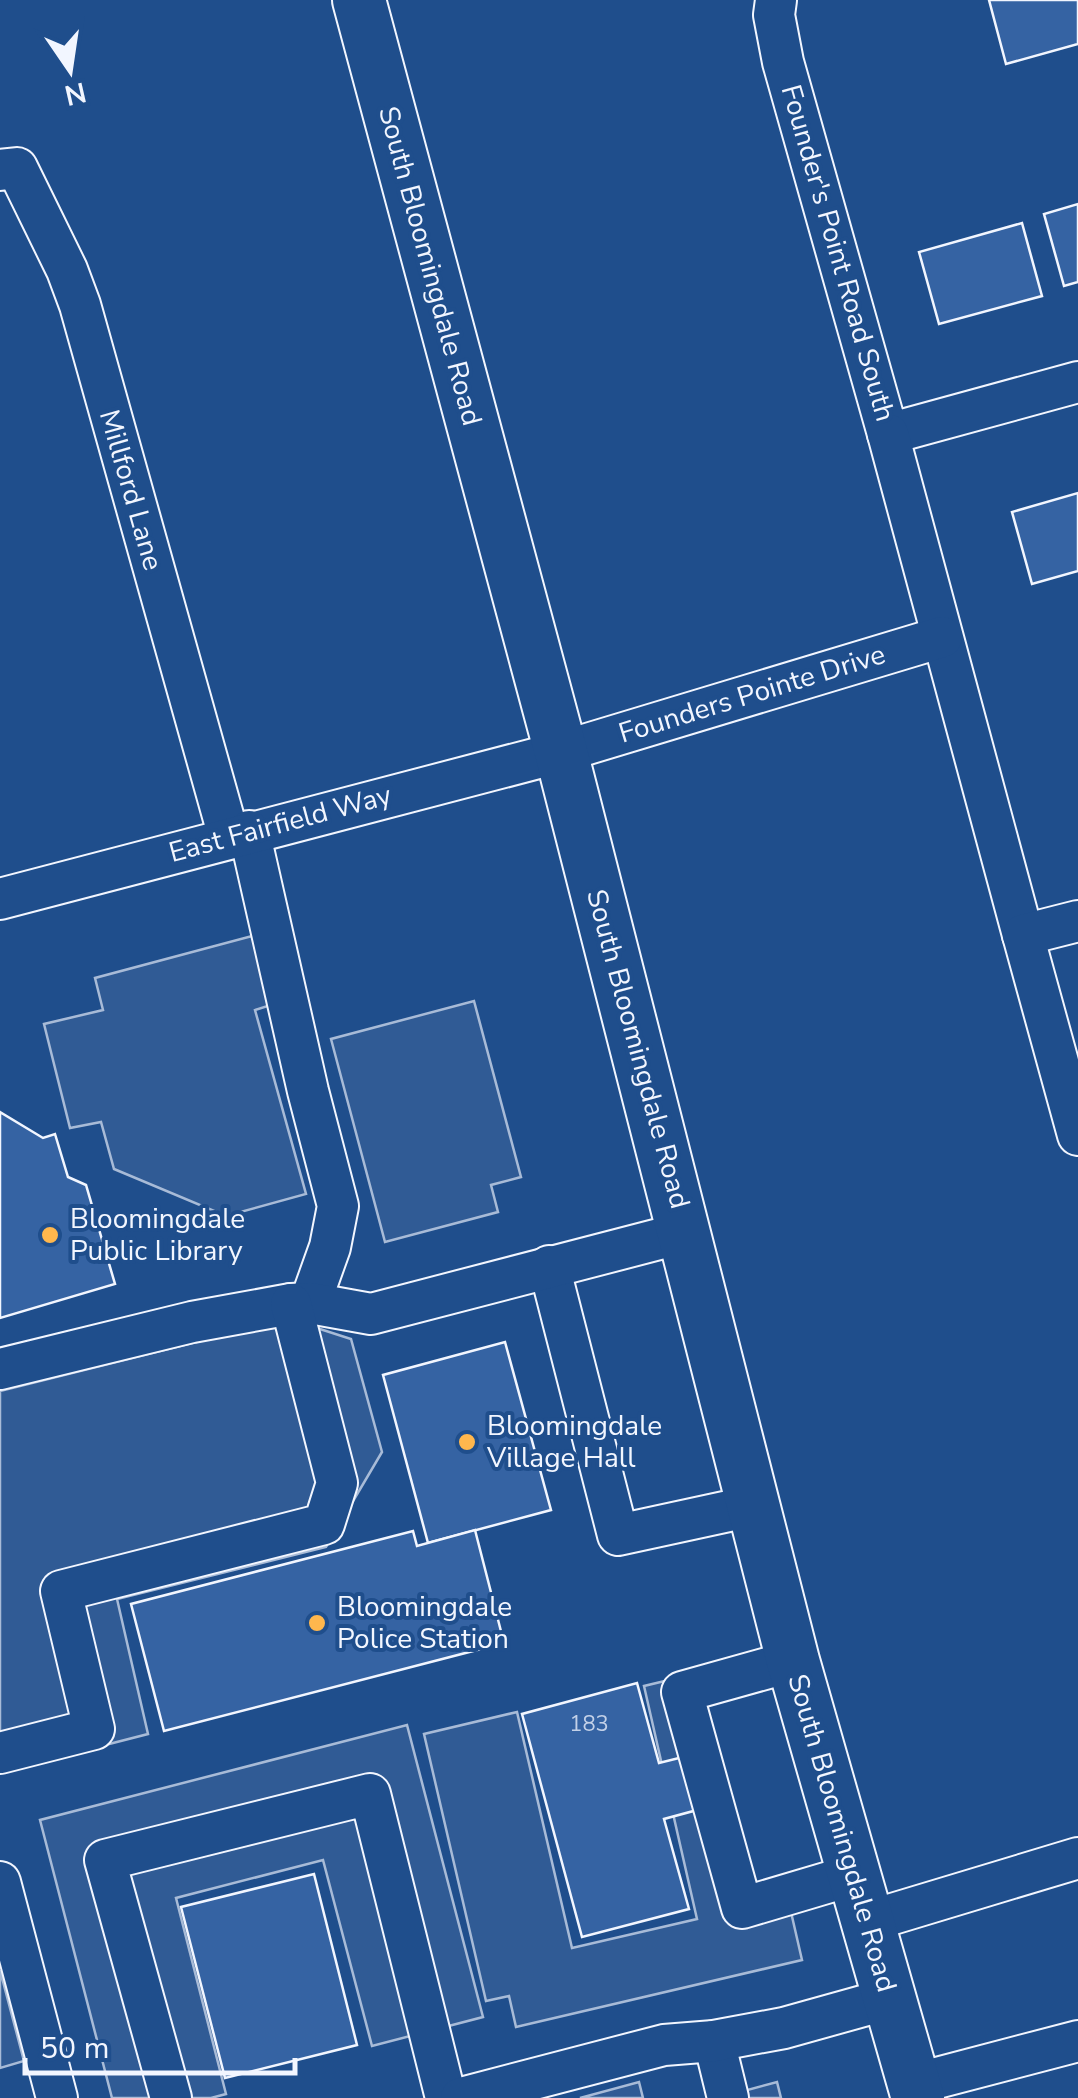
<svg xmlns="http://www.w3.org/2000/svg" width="1078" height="2098" font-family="'Nunito Sans',sans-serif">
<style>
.built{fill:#305b95;stroke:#a8bbd7;stroke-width:2.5}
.building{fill:#3563a3;stroke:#f2f6ff;stroke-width:2.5}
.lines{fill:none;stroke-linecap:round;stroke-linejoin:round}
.minor-casing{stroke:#f2f6ff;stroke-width:44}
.major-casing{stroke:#f2f6ff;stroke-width:56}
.minor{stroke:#1f4e8c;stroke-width:40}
.major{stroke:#1f4e8c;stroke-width:52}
.poi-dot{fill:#ffb74d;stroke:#1f4e8c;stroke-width:4}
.labels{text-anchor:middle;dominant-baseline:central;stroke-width:8;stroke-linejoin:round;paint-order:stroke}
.number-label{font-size:22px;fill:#c3d1e8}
.street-label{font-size:28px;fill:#f2f6ff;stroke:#1f4e8c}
.poi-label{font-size:28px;fill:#f2f6ff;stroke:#1f4e8c;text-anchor:start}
</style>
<rect width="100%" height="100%" fill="#1f4e8c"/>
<g class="built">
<polygon points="252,936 271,1005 255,1010 306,1194 226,1216 114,1169 101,1122 70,1128 44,1024 103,1010 95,978"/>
<polygon points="474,1001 521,1177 491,1185 498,1212 385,1242 331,1039"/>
<polygon points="289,1319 351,1339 382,1452 326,1547 117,1599 148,1734 0,1772 0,1391"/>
<polygon points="673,1679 727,1912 788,1899 802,1960 516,2027 509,1996 486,2001 424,1734 517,1712 572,1948 697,1919 644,1686"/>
<polygon points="407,1725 483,2017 372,2046 323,1860 176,1898 226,2094 211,2098 112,2098 40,1820"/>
<polygon points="0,1970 24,2061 0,2068"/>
<polygon points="639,2082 643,2098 580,2098"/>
<polygon points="777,2082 781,2098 718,2098"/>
</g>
<g class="building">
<polygon points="989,0 1078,0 1078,44 1006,64"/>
<polygon points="1078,204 1078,282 1064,286 1044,214"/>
<polygon points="1022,223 1042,296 939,324 919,252"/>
<polygon points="1078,493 1078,571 1032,584 1012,512"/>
<polygon points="0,1112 43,1138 55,1134 68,1177 86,1185 115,1284 0,1318"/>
<polygon points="505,1342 551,1510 428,1543 383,1375"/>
<polygon points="475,1530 504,1643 164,1731 131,1604 413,1531 417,1546"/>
<polygon points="637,1683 659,1763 683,1757 697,1810 664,1819 689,1909 582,1937 522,1714"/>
<polygon points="314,1874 357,2045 225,2078 181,1907"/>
</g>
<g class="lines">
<g class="minor-casing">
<g id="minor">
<polyline points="776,0 774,15 783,62 888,434 1078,382"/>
<polyline points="0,170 17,168 67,270 80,305 229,837"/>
<polyline points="888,434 1023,935"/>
<polyline points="249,831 308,1091 338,1206 330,1247 310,1303"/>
<polyline points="0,899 561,752 942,637"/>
<polyline points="1078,921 1023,935 1078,1135"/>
<polyline points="549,1266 618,1535 752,1506"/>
<polyline points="0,1369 192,1322 291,1304 310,1303 371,1314 686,1232"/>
<polyline points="793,1661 682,1692 742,1908 853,1875"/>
<polyline points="0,1753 94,1729 61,1591 324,1524 337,1483 291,1304"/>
<polyline points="0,1882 57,2098"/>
<polyline points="866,1922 1078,1858"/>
<polyline points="714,2041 728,2098"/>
<polyline points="914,2084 1078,2041"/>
<polyline points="171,2098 105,1860 370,1794 446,2098"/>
<polyline points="461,2098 664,2045 714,2041 784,2028 888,1999"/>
</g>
</g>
<g class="major-casing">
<polyline id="major" points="359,0 561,752 793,1661 918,2098"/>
</g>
<use href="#minor" class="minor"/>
<use href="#major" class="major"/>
</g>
<g class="poi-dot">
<circle cx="50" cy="1235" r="10"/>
<circle cx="467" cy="1442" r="10"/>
<circle cx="317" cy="1623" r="10"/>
</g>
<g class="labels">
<g class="number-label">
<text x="589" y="1724">183</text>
</g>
<g class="street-label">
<text transform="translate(838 253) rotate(74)">Founder's Point Road South</text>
<text transform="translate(430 266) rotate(75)">South Bloomingdale Road</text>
<text transform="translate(131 490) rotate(74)">Millford Lane</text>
<text transform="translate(752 694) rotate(-17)">Founders Pointe Drive</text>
<text transform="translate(280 824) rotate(-15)">East Fairfield Way</text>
<text transform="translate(638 1049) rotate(75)">South Bloomingdale Road</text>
<text transform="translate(842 1833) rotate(74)">South Bloomingdale Road</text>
</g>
<g class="poi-label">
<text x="70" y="1219">Bloomingdale<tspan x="70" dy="32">Public Library</tspan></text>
<text x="487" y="1426">Bloomingdale<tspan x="487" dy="32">Village Hall</tspan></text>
<text x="337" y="1607">Bloomingdale<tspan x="337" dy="32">Police Station</tspan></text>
</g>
</g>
<g transform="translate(70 70) rotate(167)" stroke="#1f4e8c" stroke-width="8" paint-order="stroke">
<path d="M0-8L18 38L0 25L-18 38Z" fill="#f2f6ff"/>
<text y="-15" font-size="28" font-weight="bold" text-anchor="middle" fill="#f2f6ff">N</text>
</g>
<path d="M25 2058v15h270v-15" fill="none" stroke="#f2f6ff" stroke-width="5"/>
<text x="40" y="2058" font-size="30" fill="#f2f6ff" stroke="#1f4e8c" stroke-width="8" paint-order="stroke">50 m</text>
</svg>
